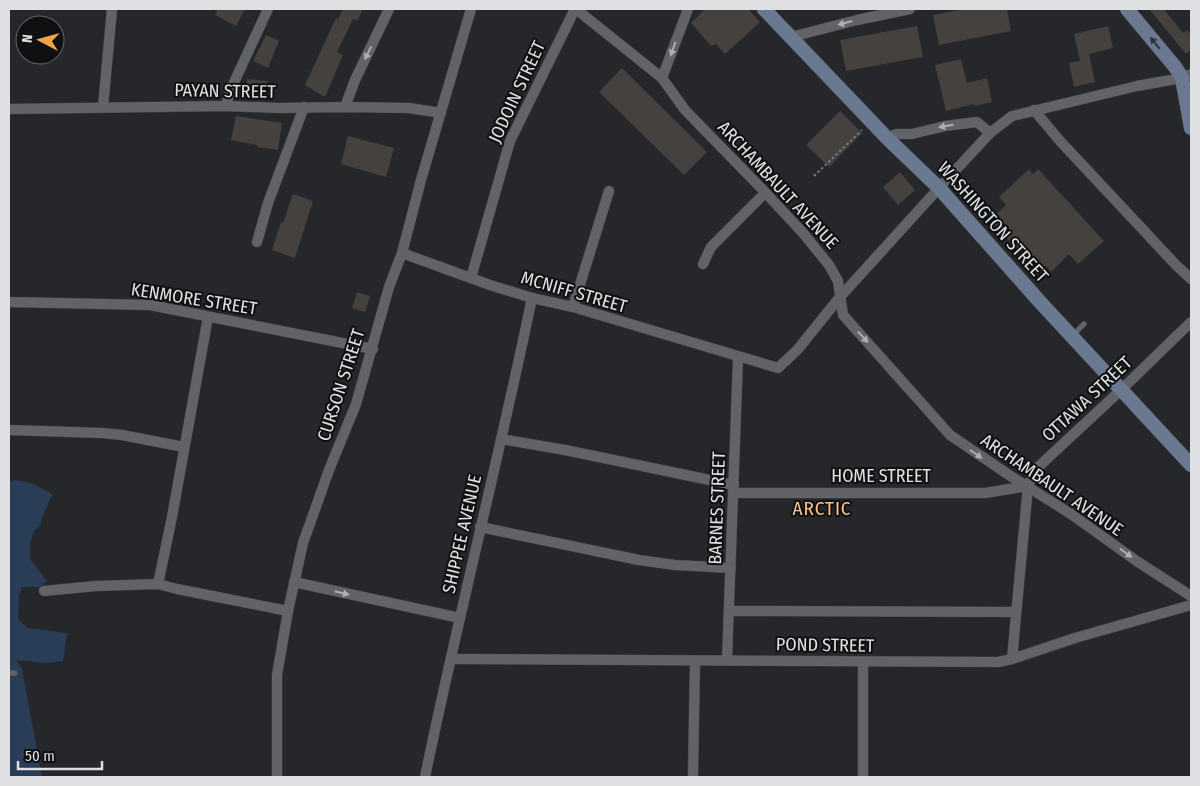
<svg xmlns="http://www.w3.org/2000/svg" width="1200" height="786" font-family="'Fira Sans Condensed',sans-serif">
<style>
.green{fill:#2a3d57}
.building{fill:#44413e}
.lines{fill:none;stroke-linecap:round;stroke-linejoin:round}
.lane-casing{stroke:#404244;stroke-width:6}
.street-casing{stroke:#404244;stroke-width:11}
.secondary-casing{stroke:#404244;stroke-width:15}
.path{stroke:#787a7d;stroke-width:2;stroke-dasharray:2.5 2.5;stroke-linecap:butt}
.lane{stroke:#616367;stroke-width:5}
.street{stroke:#616367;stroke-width:10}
.secondary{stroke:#6a798f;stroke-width:14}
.oneway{fill:#acaeb1}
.oneway2{fill:#2f353d}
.labels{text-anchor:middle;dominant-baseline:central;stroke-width:4;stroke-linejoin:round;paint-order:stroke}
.street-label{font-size:18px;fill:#dee0e2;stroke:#0f1011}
.neighbourhood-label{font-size:19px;letter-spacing:1px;fill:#fec48a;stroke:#0f1011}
</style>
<rect width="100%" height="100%" fill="#25272a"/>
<path class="green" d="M13,480c15,1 27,6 40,15 -5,6 -11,23 -13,31l-6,5 -4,12v16l17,22 -7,6h-18l-3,8 -1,24 4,4 6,5 39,5 -4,28 -15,2 -32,-3 6,9 20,108h-33v-294z"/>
<g class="building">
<polygon points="218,9 245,9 236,26 215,15"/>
<polygon points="343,9 363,9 357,21 353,19 337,52 343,55 325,97 305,85 336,18 338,19"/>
<polygon points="705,9 748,9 760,22 725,54 716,44 711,46 691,23"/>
<polygon points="964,9 1007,9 1011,31 939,45 933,15"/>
<polygon points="1149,9 1164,9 1183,33 1187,30 1191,34 1191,49 1186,54"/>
<polygon points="917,26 923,57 846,71 840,40"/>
<polygon points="1108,26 1113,48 1089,54 1095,82 1074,87 1069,63 1080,61 1074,34"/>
<polygon points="266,35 279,41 268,68 253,61"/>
<polygon points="961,59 967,83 987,78 992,102 974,106 973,104 946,111 935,65"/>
<polygon points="622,68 707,152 684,175 599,92"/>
<polygon points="247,79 267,81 266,96 246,94"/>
<polygon points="840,111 862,133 829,167 806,145"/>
<polygon points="236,116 282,123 278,150 257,147 257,145 231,140"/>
<polygon points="348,136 394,148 386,177 341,164"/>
<polygon points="1029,169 1033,174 1038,169 1104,241 1078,264 1069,254 1051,272 1046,266 1039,273 990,220 1006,205 999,197"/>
<polygon points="900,172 915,190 898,205 883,187"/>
<polygon points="293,194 313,201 295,258 272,250 281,222 283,223"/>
<polygon points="357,292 370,296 365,312 352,308"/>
</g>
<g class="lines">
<g class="lane-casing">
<g id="lane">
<polyline points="1072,336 1084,324"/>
<polyline points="9,673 15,673"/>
</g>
</g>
<g class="street-casing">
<g id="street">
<polyline points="576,9 662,78 685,110 762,189 803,233 829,265 838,281 843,315 950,435 1009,475 1071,514 1138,562 1191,596"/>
<polyline points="791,37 857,20 910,9"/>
<polyline points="662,78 688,9"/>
<polyline points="226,106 230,91 268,9"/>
<polyline points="103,107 112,9"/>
<polyline points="345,107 355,80 389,9"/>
<polyline points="9,109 226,106 279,108 345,107 409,108 441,113"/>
<polyline points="1034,110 1060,141 1176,265 1191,279"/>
<polyline points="887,138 896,134 912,134 945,126 977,122 990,133"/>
<polyline points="257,242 268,203 304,107"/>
<polyline points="402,253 490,285 532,298 573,307 778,368 798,349 840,297 939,188 990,133 1012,116 1137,86 1182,78 1191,74"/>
<polyline points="703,264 711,247 765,193"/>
<polyline points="471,278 510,141 575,9"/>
<polyline points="9,302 150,305 373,349"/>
<polyline points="573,307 609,191"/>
<polyline points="9,430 102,433 122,435 184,447"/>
<polyline points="501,439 565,450 734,485"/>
<polyline points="733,493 985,493 1028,486"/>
<polyline points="480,527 639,560 675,565 731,568"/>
<polyline points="294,582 460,618"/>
<polyline points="158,584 172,517 208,317"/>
<polyline points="44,591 96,586 158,584 177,589 288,611"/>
<polyline points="730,611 1016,612"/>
<polyline points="451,659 998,662 1012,659 1075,638 1191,605"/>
<polyline points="1012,659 1028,486 1035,470 1122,389 1191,322"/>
<polyline points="727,660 738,358"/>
<polyline points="277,777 277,675 288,611 303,543 329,470 356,404 389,287 402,253 421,180 471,9"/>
<path d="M425,777c33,-160 74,-319 107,-479"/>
<polyline points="693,777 695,661"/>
<polyline points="863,777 863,662"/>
</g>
</g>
<g class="secondary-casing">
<g id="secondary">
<polyline points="764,9 887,138 939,188 1040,302 1191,465"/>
<polyline points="1127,9 1176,68 1182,78 1191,128"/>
</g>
</g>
<polyline class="path" points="814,176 862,130"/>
<use href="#lane" class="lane"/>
<use href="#street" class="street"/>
<use href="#secondary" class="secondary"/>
</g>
<defs><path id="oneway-solid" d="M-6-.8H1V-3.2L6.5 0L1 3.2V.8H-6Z" transform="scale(1.25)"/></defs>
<g class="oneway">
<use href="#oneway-solid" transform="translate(845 23) rotate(165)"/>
<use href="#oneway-solid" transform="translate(673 49) rotate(110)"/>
<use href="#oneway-solid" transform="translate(368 53) rotate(116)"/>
<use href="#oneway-solid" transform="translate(946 126) rotate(170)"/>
<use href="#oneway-solid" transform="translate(863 337) rotate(47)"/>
<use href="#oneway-solid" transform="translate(976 454) rotate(35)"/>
<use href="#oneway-solid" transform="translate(1126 553) rotate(36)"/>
<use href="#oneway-solid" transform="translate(342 593) rotate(14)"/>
</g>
<use class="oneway2" href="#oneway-solid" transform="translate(1155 43) rotate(-129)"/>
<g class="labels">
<g class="street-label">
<text transform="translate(225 91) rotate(1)">PAYAN STREET</text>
<text transform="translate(517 92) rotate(-65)">JODOIN STREET</text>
<text transform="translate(778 185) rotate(47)">ARCHAMBAULT AVENUE</text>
<text transform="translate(993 222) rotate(48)">WASHINGTON STREET</text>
<text transform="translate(574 292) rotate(16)">MCNIFF STREET</text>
<text transform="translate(194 299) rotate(9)">KENMORE STREET</text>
<text transform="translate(341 385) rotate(-72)">CURSON STREET</text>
<text transform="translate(1087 399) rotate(-43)">OTTAWA STREET</text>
<text x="881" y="476">HOME STREET</text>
<text transform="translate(1052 485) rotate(34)">ARCHAMBAULT AVENUE</text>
<text transform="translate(717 508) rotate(-88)">BARNES STREET</text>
<text transform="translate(462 534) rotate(-77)">SHIPPEE AVENUE</text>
<text transform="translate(825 645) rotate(1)">POND STREET</text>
</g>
<g class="neighbourhood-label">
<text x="822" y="508">ARCTIC</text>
</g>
</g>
<rect width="1200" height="786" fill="none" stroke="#dee0e2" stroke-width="20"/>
<g transform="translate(40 40) rotate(276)"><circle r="24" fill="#0f1011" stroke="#626365"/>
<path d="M0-4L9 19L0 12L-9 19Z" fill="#f5a345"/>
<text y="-8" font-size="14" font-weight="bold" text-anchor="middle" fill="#dee0e2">N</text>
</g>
<path d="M18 761v8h84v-8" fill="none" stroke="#dee0e2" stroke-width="2.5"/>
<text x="25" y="761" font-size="15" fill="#dee0e2" stroke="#0f1011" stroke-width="4" paint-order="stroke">50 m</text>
</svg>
